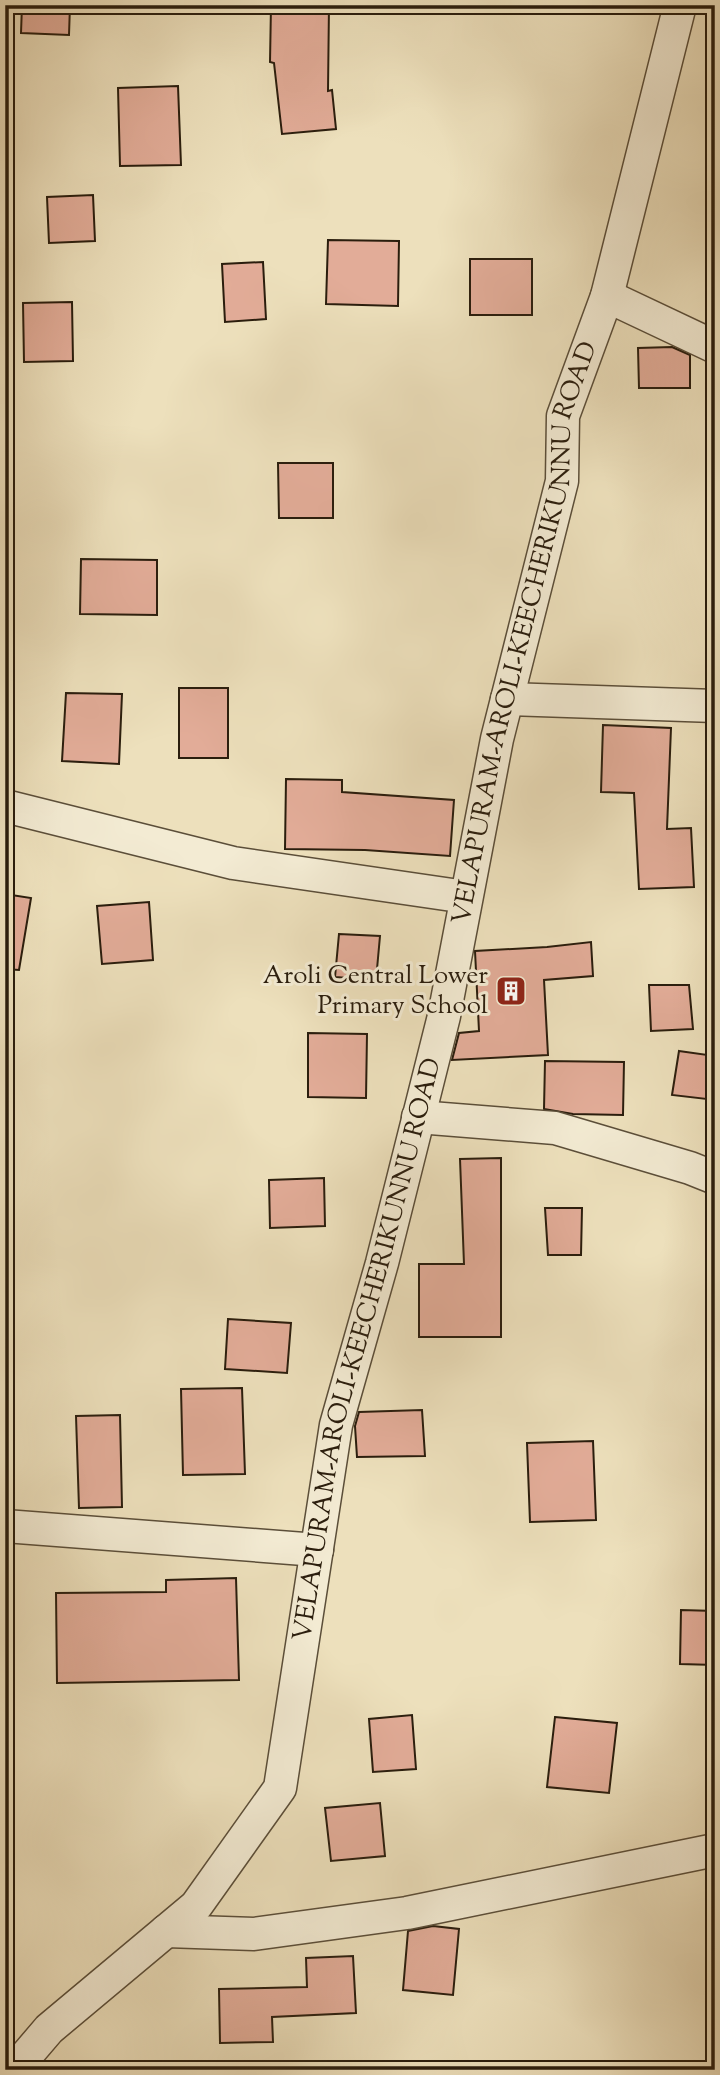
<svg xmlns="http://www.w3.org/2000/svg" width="720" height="2075" font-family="'Sorts Mill Goudy',serif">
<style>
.building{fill:#e2ac98;stroke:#2a1d0d;stroke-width:2}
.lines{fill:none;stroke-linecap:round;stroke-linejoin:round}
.street-casing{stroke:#5b4e39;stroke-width:35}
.street{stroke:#f3ebd3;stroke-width:32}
.labels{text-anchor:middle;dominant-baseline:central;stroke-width:6;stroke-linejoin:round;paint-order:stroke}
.street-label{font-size:26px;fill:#2a1d0d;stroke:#f3ebd3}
.poi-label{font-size:26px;fill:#2a1d0d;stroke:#f3ebd3;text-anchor:end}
</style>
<rect width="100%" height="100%" fill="#ede0bc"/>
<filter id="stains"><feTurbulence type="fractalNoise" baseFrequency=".00286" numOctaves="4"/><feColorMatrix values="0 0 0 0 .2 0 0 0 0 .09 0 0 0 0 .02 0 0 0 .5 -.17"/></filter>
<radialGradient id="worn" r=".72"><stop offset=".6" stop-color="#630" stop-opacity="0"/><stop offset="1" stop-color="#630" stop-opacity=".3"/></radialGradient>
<g class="building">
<polygon points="22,5 70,5 69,35 21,33"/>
<polygon points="271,5 329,5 328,91 332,90 336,129 282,134 274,63 270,62"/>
<polygon points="178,86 181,165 120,166 118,88"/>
<polygon points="93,195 95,241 49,243 47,197"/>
<polygon points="328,240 399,241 398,306 326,304"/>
<rect x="470" y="259" width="62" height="56"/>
<polygon points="263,262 266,319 225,322 222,264"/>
<polygon points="72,302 73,361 24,362 23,303"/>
<polygon points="672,347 690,355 690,388 639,388 638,348"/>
<polygon points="278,463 333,463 333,518 279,518"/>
<polygon points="81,559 157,560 157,615 80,614"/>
<rect x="179" y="688" width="49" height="70"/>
<polygon points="66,693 122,694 119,764 62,761"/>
<polygon points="603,725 671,728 667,829 691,828 694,887 639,889 634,793 601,792"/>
<polygon points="286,779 342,780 342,792 454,800 450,856 365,850 285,849"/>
<polygon points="5,894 31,898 19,970 5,969"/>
<polygon points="149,902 153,960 102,964 97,906"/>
<polygon points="339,934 380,936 376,980 335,977"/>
<polygon points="591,942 593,976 544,980 548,1055 452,1060 459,1033 479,1031 475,951 547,947"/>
<polygon points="649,985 689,985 693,1029 651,1031"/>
<polygon points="308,1033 367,1034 366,1098 308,1097"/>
<polygon points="679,1051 715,1056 715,1100 672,1095"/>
<polygon points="545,1061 624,1062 623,1115 573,1114 544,1109"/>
<polygon points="501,1158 501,1337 419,1337 419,1264 464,1264 460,1159"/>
<polygon points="324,1178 325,1226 270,1228 269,1180"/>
<polygon points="545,1208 582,1208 581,1255 548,1255"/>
<polygon points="228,1319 291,1323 287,1373 225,1369"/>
<polygon points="242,1388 245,1474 183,1475 181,1389"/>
<polygon points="422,1410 425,1456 357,1457 355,1426 359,1412"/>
<polygon points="120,1415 122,1507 79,1508 76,1416"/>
<polygon points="593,1441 596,1520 530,1522 527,1443"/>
<polygon points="236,1578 239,1680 57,1683 56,1593 166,1592 166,1580"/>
<polygon points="681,1610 715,1611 715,1665 680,1664"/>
<polygon points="412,1715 416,1769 373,1772 369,1719"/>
<polygon points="555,1717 617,1723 609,1793 547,1787"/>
<polygon points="380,1803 385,1856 331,1861 325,1808"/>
<polygon points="433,1926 459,1929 453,1995 403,1990 408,1931"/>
<polygon points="353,1956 356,2013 272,2017 273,2042 220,2043 219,1989 307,1987 306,1958"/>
</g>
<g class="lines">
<g class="street-casing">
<g id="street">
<polyline points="607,296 715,347"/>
<polyline points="507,699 715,706"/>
<polyline points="5,806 233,863 466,897"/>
<polyline points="418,1117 555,1128 690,1168 715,1178"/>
<polyline points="5,1526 317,1550"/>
<polyline points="166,1931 254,1934 407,1913 715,1850"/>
<path id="s1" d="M14,2070l35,-41 147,-123 84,-118 56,-363 46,-162 62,-247 53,-277 65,-258 1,-65 44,-120 73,-291"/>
</g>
</g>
<use href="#street" class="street"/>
</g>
<defs>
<g id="building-square" transform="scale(1.575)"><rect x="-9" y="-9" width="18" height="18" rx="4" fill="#8f2418" stroke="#f3ebd3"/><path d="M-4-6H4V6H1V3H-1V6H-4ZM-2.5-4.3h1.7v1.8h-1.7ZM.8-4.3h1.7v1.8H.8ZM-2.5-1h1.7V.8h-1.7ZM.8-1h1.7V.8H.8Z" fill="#fff"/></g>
</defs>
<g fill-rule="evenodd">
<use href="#building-square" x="511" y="991"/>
</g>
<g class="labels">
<g class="street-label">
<text stroke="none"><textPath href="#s1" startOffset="1573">VELAPURAM-AROLI-KEECHERIKUNNU ROAD</textPath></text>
<text stroke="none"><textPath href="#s1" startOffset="838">VELAPURAM-AROLI-KEECHERIKUNNU ROAD</textPath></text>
</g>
<g class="poi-label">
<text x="488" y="976">Aroli Central Lower<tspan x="488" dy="30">Primary School</tspan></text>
</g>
</g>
<rect width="720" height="2075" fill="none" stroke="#ede0bc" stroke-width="28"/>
<rect x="7" y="7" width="706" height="2061" fill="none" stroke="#2a1d0d" stroke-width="3.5"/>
<rect x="14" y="14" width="692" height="2047" fill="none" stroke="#2a1d0d" stroke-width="2"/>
<rect width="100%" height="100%" filter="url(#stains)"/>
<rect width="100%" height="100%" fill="url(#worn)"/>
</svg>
